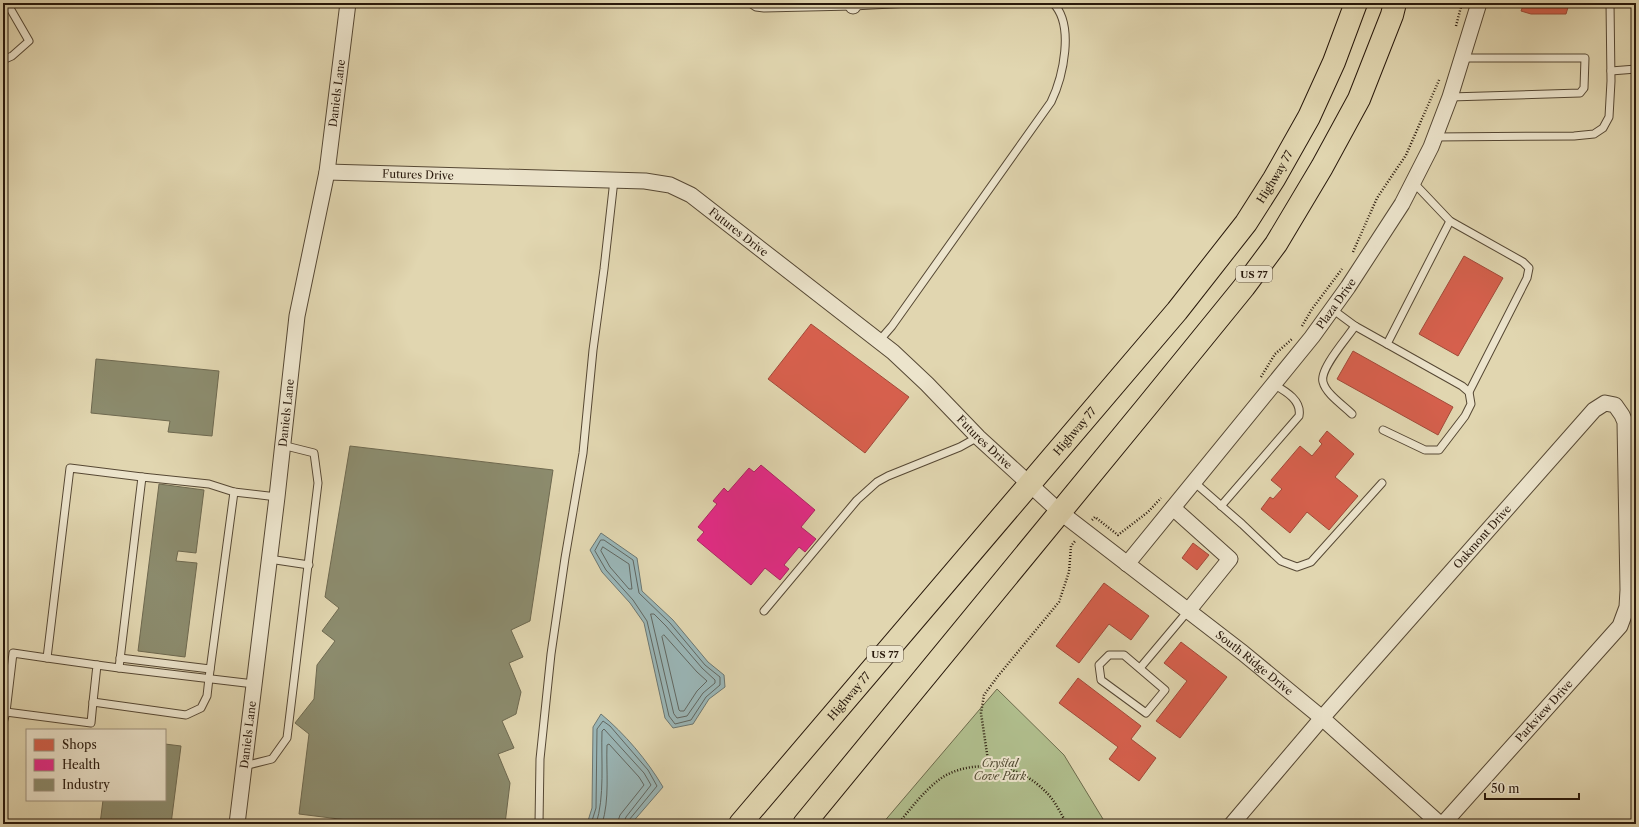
<svg xmlns="http://www.w3.org/2000/svg" width="1639" height="827" font-family="'Libre Caslon Text',serif">
<style>
.green{fill:#b0be8d;stroke:#6c6b4c}
.water{fill:#9ab6b7;stroke:#6c7772}
.shops{fill:#d6604d;stroke:#a24a39}
.health{fill:#e7298a;stroke:#ae2464}
.industry{fill:#8c8c6e;stroke:#6e6950}
.lines{fill:none;stroke-linecap:round;stroke-linejoin:round}
.shore{stroke:#616761;stroke-width:1}
.service-casing{stroke:#564834;stroke-width:9}
.minor-casing{stroke:#564834;stroke-width:17}
.trunk-casing{stroke:#28180b;stroke-width:24}
.path{stroke:#28180b;stroke-width:2.5;stroke-dasharray:1 2;stroke-linecap:butt}
.service{stroke:#ece4cc;stroke-width:7}
.minor{stroke:#ece4cc;stroke-width:15}
.trunk{stroke:#e1d6b0;stroke-width:22}
.labels{text-anchor:middle;dominant-baseline:central;stroke-width:4;stroke-linejoin:round;paint-order:stroke}
.shield{fill:#ece4cc;stroke:#635545;stroke-width:1}
.shield-label{font-size:10px;font-weight:bold;fill:#28180b}
.street-label{font-size:11px;fill:#28180b;stroke:#ece4cc}
.park-label{font-size:11px;font-style:italic;fill:#514a32;stroke:#ece4cc}
</style>
<rect width="100%" height="100%" fill="#e1d6b0"/>
<filter id="stains"><feTurbulence type="fractalNoise" baseFrequency=".005" numOctaves="4"/><feColorMatrix values="0 0 0 0 .2 0 0 0 0 .09 0 0 0 0 .02 0 0 0 .5 -.17"/></filter>
<radialGradient id="worn" r=".72"><stop offset=".6" stop-color="#630" stop-opacity="0"/><stop offset="1" stop-color="#630" stop-opacity=".3"/></radialGradient>
<polygon class="green" points="997,689 1064,755 1106,824 882,824"/>
<g class="water">
<polygon points="601,533 637,558 642,591 673,620 708,662 724,675 725,687 709,699 693,724 673,728 665,718 644,623 630,603 602,572 590,550"/>
<path d="M601,714c24,20 46,46 62,73l-32,37h-44l5,-16 1,-81z"/>
</g>
<g class="shops">
<polygon points="1524,3 1565,3 1569,4 1566,14 1531,14 1521,11"/>
<polygon points="1464,256 1503,278 1458,356 1419,334"/>
<polygon points="811,324 909,397 865,453 768,379"/>
<polygon points="1353,351 1453,407 1438,435 1337,379"/>
<polygon points="1327,431 1354,454 1335,477 1358,496 1329,530 1307,512 1290,533 1261,509 1270,497 1273,499 1282,489 1271,480 1300,446 1312,456 1322,444 1319,441"/>
<polygon points="1193,543 1209,555 1197,570 1182,558"/>
<polygon points="1104,583 1149,616 1131,640 1109,624 1079,663 1056,646"/>
<polygon points="1181,642 1227,677 1180,738 1156,721 1187,681 1164,663"/>
<polygon points="1078,678 1141,726 1131,739 1156,758 1139,781 1109,759 1118,747 1059,703"/>
</g>
<polygon class="health" points="761,465 815,510 801,527 816,539 805,552 799,547 784,565 789,569 780,580 765,568 751,585 697,540 704,532 698,527 717,504 713,501 724,488 728,492 749,468 754,472"/>
<g class="industry">
<polygon points="96,359 219,371 212,436 168,432 170,421 91,413"/>
<polygon points="350,446 553,470 530,621 511,630 523,657 509,663 521,692 516,714 502,721 514,748 498,754 510,783 505,824 379,824 299,814 309,734 295,723 314,699 317,665 335,641 322,631 339,608 325,597"/>
<polygon points="159,484 204,490 196,553 178,551 176,561 197,563 185,657 138,651"/>
<polygon points="165,744 181,746 171,824 100,824 103,800 165,800"/>
</g>
<g class="lines">
<g class="shore">
<polygon points="601,540 604,540 633,560 639,593 670,623 705,665 720,677 720,685 706,697 691,720 675,724 669,716 647,621 633,600 606,570 595,551"/>
<polygon points="603,547 629,564 632,589 629,589 610,567 601,551"/>
<polygon points="651,614 654,614 666,626 702,668 715,680 715,683 703,693 687,716 677,718 674,714"/>
<polygon points="664,635 697,672 707,681 697,691 684,711 680,711 679,710 662,637"/>
<polyline points="591,824 596,808 597,729 603,721 610,726 648,770 657,786 629,820 629,824"/>
<path d="M596,824c9,-27 5,-64 6,-93l2,-2 40,44 7,12 -25,32 -3,7"/>
<path d="M602,824c8,-25 4,-53 5,-79l2,-1 30,33 5,8 -24,30 -3,9"/>
</g>
<g class="service-casing">
<g id="service">
<polyline points="750,3 756,7 764,8 853,6 911,3"/>
<polyline points="3,60 12,56 29,41 7,3"/>
<polyline points="1611,71 1636,69"/>
<polyline points="1450,97 1580,93 1584,88 1585,58 1462,58"/>
<polyline points="1434,137 1574,136 1594,134 1603,128 1609,117 1611,81 1610,3"/>
<polyline points="1413,182 1450,221 1523,262 1529,268 1527,278 1469,392"/>
<polyline points="1332,309 1355,326 1462,386 1469,392 1471,404 1465,416 1439,450 1425,450 1383,430"/>
<path d="M879,341l13,-15 159,-224c12,-25 24,-77 2,-99"/>
<polyline points="1387,344 1450,221"/>
<path d="M1352,414c-9,-9 -26,-20 -29,-32 -4,-13 25,-45 32,-56"/>
<polyline points="142,477 70,468 47,658 97,665 93,702 186,715 201,708 207,696 209,678 234,492"/>
<polyline points="1194,482 1242,524 1281,561 1297,567 1311,562 1382,483"/>
<path d="M1221,506l78,-90c3,-16 -14,-25 -26,-32"/>
<polyline points="269,559 309,565"/>
<polyline points="764,611 857,500 877,482 888,476 960,447 978,437"/>
<polygon points="1109,655 1124,655 1165,690 1146,713 1101,680 1099,665"/>
<polyline points="120,658 210,669"/>
<polyline points="97,665 119,668"/>
<polyline points="1140,668 1188,611"/>
<polyline points="254,684 119,668 142,477 209,484 234,492 277,497"/>
<polyline points="6,712 91,723 93,702"/>
<polyline points="3,723 6,712 13,653 47,658"/>
<polyline points="244,766 272,759 287,738 318,483 314,453 282,445"/>
<polyline points="539,824 540,759 551,654 565,558 583,453 593,350 604,269 614,180"/>
</g>
</g>
<g class="minor-casing">
<g id="minor">
<polyline points="853,6 853,3"/>
<path id="s1" d="M327,172l318,9 25,4 21,10 202,157 34,32 51,53 82,75 183,141 79,65 118,106"/>
<polyline points="1173,508 1230,559 1188,611"/>
<path id="s2" d="M1127,564l185,-227 36,-50 54,-83 29,-57 19,-50 29,-94"/>
<path id="s3" d="M237,824l40,-327 20,-181 30,-144 21,-169"/>
<path id="s4" d="M1232,824l90,-106 272,-308 11,-7 10,2 7,10 3,7 3,168 -1,17 -7,19 -177,198"/>
</g>
</g>
<g class="trunk-casing">
<g id="trunk">
<path id="s5" d="M740,824l437,-513 69,-88 28,-44 35,-62 25,-55 22,-59"/>
<polyline points="804,824 1148,405 1244,287 1276,244 1322,167 1359,99 1392,15 1395,3"/>
</g>
</g>
<g class="path">
<polyline points="1456,26 1462,3"/>
<polyline points="1353,252 1377,198 1406,155 1440,78"/>
<polyline points="1302,326 1312,309 1342,269"/>
<polyline points="1261,377 1275,354 1292,339"/>
<polyline points="1092,520 1095,517 1118,535 1148,512 1161,498"/>
<polyline points="989,767 981,713 984,695 998,676 1059,602 1069,572 1071,546 1076,540"/>
<path d="M898,824c13,-16 26,-33 42,-45 22,-16 61,-17 85,-3 8,4 16,11 22,17 8,8 14,21 20,31"/>
</g>
<use href="#service" class="service"/>
<use href="#minor" class="minor"/>
<use href="#trunk" class="trunk"/>
</g>
<g class="labels">
<g class="shield">
<rect x="1236" y="266" width="36" height="16" rx="3"/>
<rect x="867" y="646" width="36" height="16" rx="3"/>
</g>
<g class="shield-label">
<text x="1254" y="274">US 77</text>
<text x="885" y="654">US 77</text>
</g>
<g class="street-label">
<text stroke="none"><textPath href="#s3" startOffset="738">Daniels Lane</textPath></text>
<text stroke="none"><textPath href="#s1" startOffset="91">Futures Drive</textPath></text>
<text stroke="none"><textPath href="#s5" startOffset="840">Highway 77</textPath></text>
<text stroke="none"><textPath href="#s1" startOffset="427">Futures Drive</textPath></text>
<text stroke="none"><textPath href="#s2" startOffset="334">Plaza Drive</textPath></text>
<text stroke="none"><textPath href="#s3" startOffset="414">Daniels Lane</textPath></text>
<text stroke="none"><textPath href="#s5" startOffset="516">Highway 77</textPath></text>
<text stroke="none"><textPath href="#s1" startOffset="751">Futures Drive</textPath></text>
<text stroke="none"><textPath href="#s4" startOffset="381">Oakmont Drive</textPath></text>
<text stroke="none"><textPath href="#s1" startOffset="1100">South Ridge Drive</textPath></text>
<text stroke="none"><textPath href="#s5" startOffset="168">Highway 77</textPath></text>
<text transform="translate(1544 711) rotate(-48)">Parkview Drive</text>
<text stroke="none"><textPath href="#s3" startOffset="90">Daniels Lane</textPath></text>
</g>
<g class="park-label">
<text x="1000" y="763">Crystal<tspan x="1000" dy="13">Cove Park</tspan></text>
</g>
</g>
<rect width="1639" height="827" fill="none" stroke="#e1d6b0" stroke-width="16"/>
<rect x="4" y="4" width="1631" height="819" fill="none" stroke="#28180b" stroke-width="2"/>
<rect x="8" y="8" width="1623" height="811" fill="none" stroke="#28180b"/>
<rect x="26" y="729" width="140" height="72" fill="#ece4cc" stroke="#9e927f"/>
<rect x="34" y="739" width="20" height="12" fill="#d6604d" stroke="#9e927f"/>
<text x="62" y="749" font-size="12" fill="#28180b">Shops</text>
<rect x="34" y="759" width="20" height="12" fill="#e7298a" stroke="#9e927f"/>
<text x="62" y="769" font-size="12" fill="#28180b">Health</text>
<rect x="34" y="779" width="20" height="12" fill="#8c8c6e" stroke="#9e927f"/>
<text x="62" y="789" font-size="12" fill="#28180b">Industry</text>
<path d="M1485 793v6h94v-6" fill="none" stroke="#28180b" stroke-width="2"/>
<text x="1491" y="793" font-size="12" fill="#28180b" stroke="#ece4cc" stroke-width="3" paint-order="stroke">50 m</text>
<rect width="100%" height="100%" filter="url(#stains)"/>
<rect width="100%" height="100%" fill="url(#worn)"/>
</svg>
